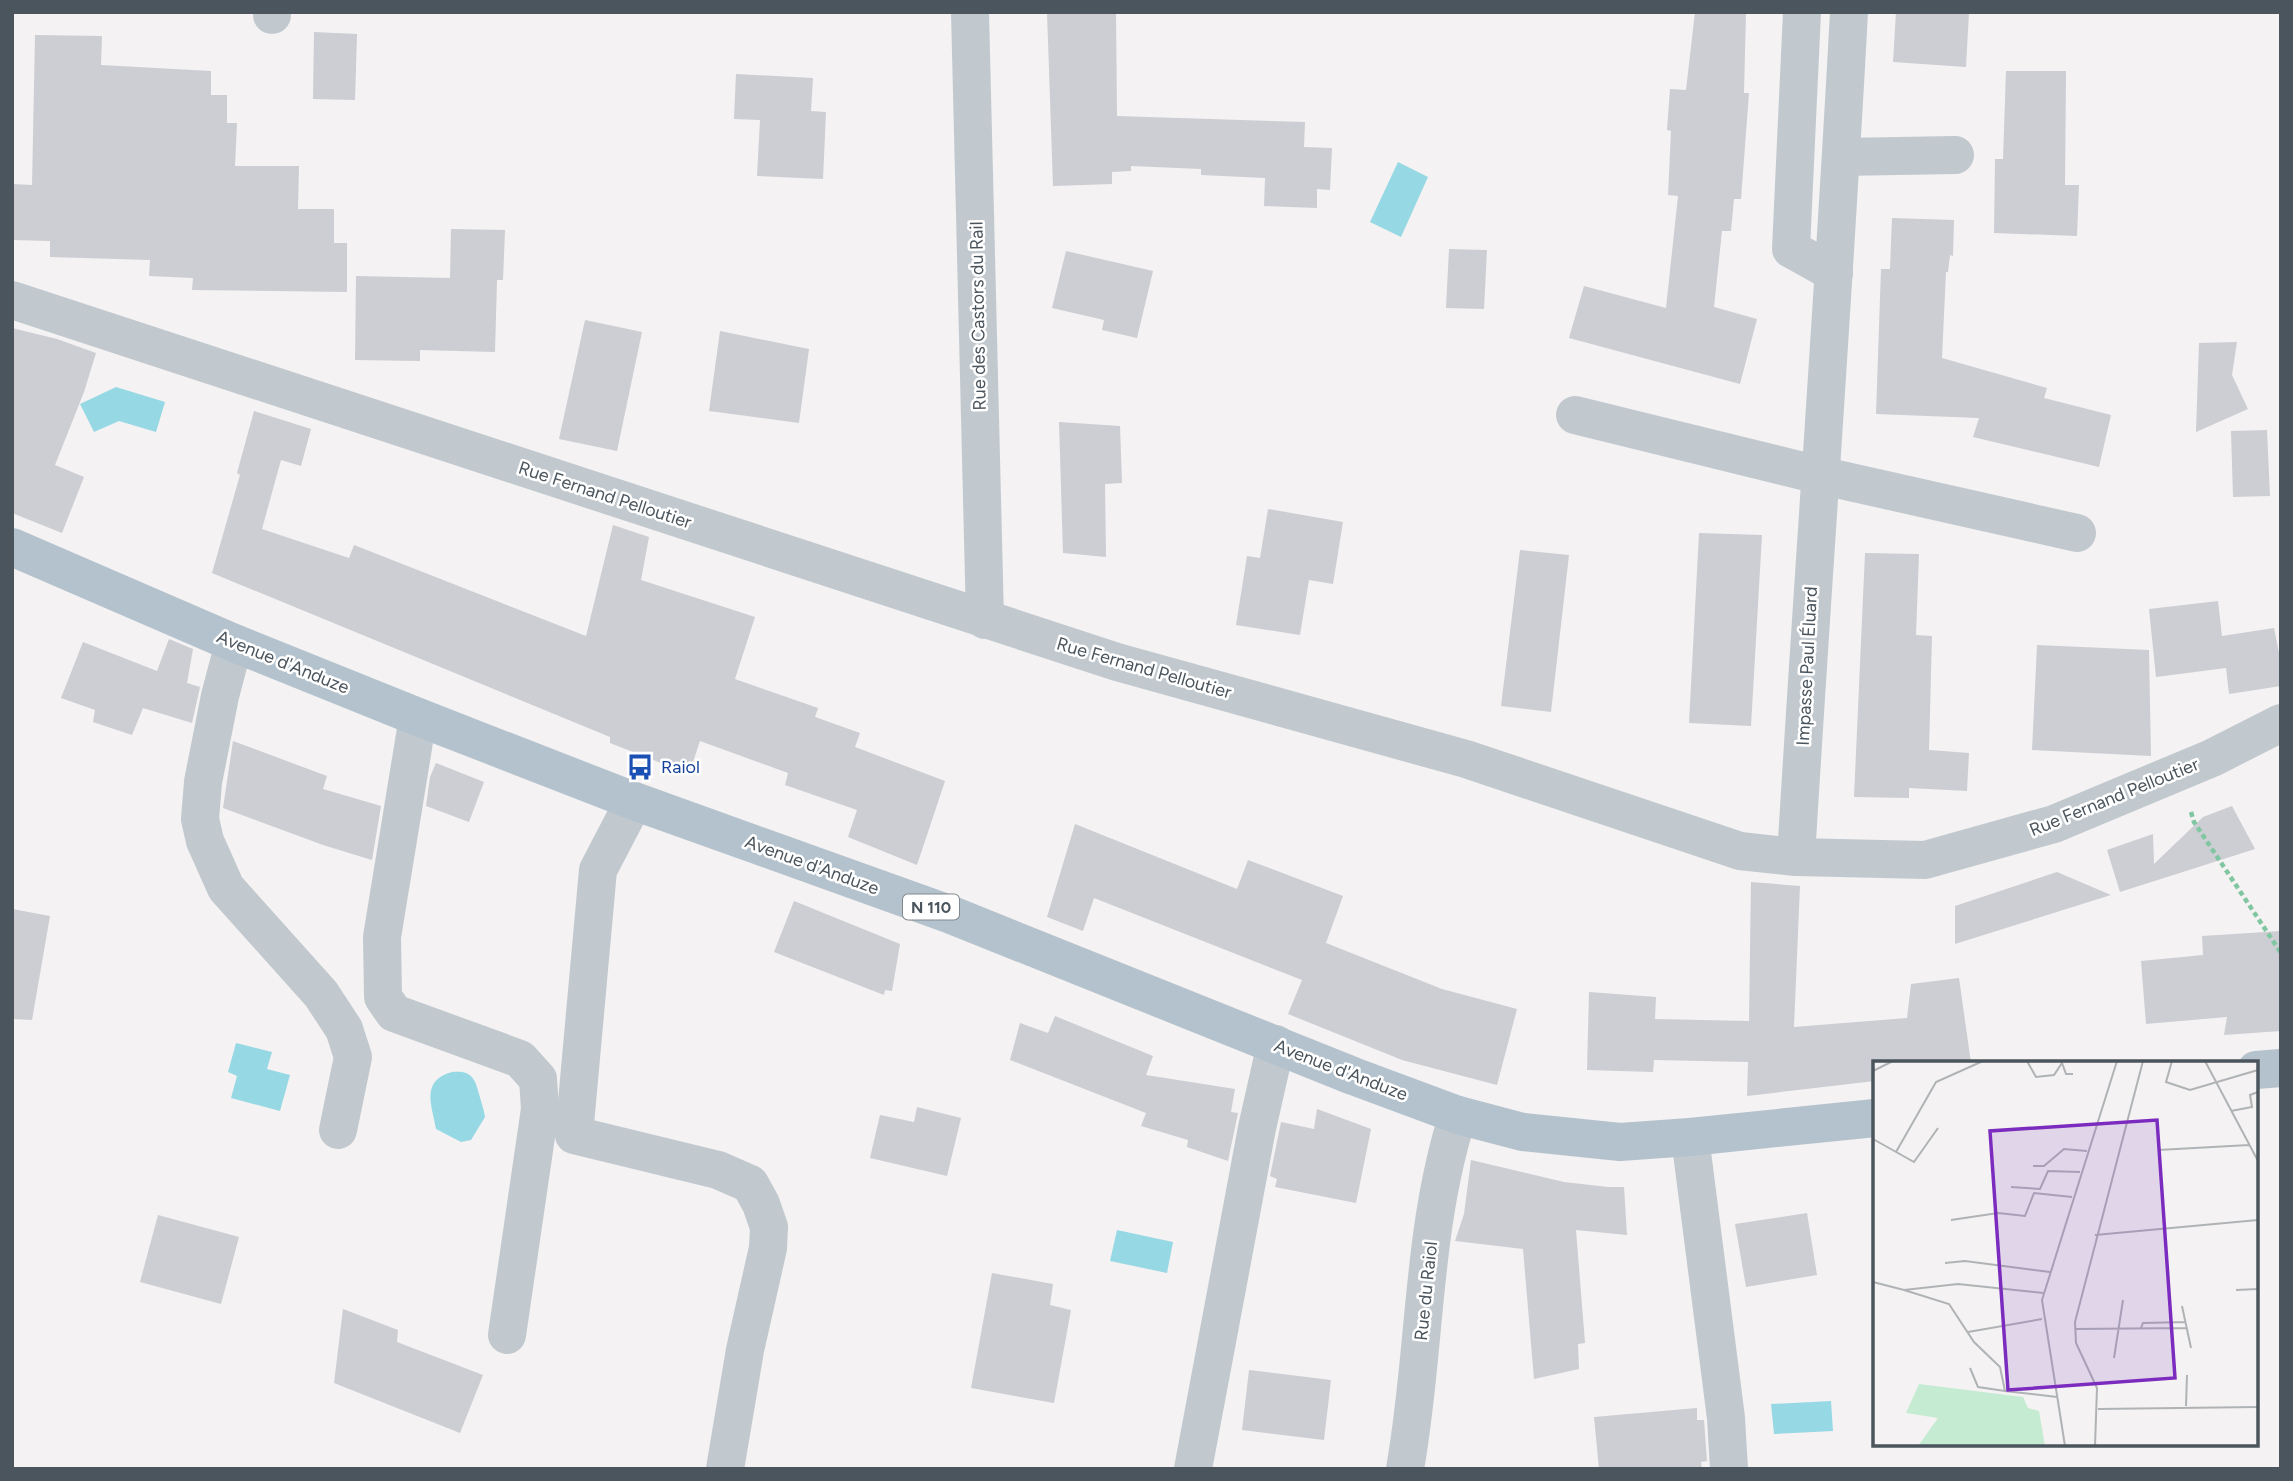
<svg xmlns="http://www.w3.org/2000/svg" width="2293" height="1481" font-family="Figtree,sans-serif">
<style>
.water{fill:#97d8e5}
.building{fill:#ccced3}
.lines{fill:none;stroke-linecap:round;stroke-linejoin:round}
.path{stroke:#80c7a1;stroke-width:4.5;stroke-dasharray:5 3.5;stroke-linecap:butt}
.minor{stroke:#c1c9cf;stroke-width:38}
.major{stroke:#b4c2cd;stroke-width:38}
.labels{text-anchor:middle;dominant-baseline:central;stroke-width:5;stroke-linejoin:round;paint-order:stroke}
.shield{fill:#fff;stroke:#81888e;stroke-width:2}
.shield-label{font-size:16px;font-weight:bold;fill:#4b555d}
.street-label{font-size:18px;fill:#4b555d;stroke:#fff}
.transit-label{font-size:18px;fill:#164399;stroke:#fff;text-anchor:start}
.inset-road{fill:none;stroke:#b0b3b6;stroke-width:2}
.view{fill:#7b2cbf;fill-opacity:0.15;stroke:#7b2cbf;stroke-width:3.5}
.inset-edge{fill:none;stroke:#4b555d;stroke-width:3.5}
</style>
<rect width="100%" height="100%" fill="#f4f2f2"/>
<g class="water">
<polygon points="1398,162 1428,177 1401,237 1370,222"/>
<polygon points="116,387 165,402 156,432 119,421 94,432 80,404"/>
<polygon points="236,1043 272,1052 267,1069 290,1075 280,1111 231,1098 237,1076 228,1072"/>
<path d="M452,1072c18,-2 23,5 27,22 2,8 5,15 6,23l-14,23 -10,2 -25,-13c-4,-24 -16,-48 16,-57z"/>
<polygon points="1117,1230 1173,1242 1167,1273 1110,1261"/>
<polygon points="1831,1401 1833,1431 1774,1434 1771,1404"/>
</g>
<g class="building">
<polygon points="1047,12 1116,12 1117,116 1305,122 1304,147 1332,148 1330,190 1317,189 1317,208 1264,206 1265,178 1201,175 1201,169 1131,166 1131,171 1112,172 1112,184 1053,186"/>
<polygon points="1695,12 1746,12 1744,93 1749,93 1741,199 1734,199 1731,231 1722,231 1714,307 1757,319 1740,384 1569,338 1584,286 1666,308 1678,196 1668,195 1671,131 1667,130 1670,89 1686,90"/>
<polygon points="1896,12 1969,12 1966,67 1893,62"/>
<polygon points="314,32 357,34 355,100 313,99"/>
<polygon points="35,35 102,36 101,65 211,71 211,95 227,95 227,123 237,123 235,166 299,166 298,209 334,209 334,243 347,243 347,292 192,290 193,278 149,276 150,260 50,257 50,241 12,240 12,184 32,185"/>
<polygon points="2006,71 2066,71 2065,185 2079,185 2077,236 1994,233 1995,159 2003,159"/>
<polygon points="736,74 813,78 811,111 826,112 823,179 757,176 760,120 734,119"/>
<polygon points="1892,218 1954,220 1953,256 1950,255 1948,272 1946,272 1942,358 2047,388 2044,398 2111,415 2099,467 1973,437 1979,418 1876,414 1881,269 1890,269"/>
<polygon points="451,229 505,230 503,280 497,280 495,352 420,350 420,361 355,360 356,276 450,278"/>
<polygon points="1449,249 1487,250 1484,309 1446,308"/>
<polygon points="1066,251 1153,271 1137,338 1102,330 1104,320 1052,308"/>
<polygon points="585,320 642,332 617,451 559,439"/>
<polygon points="12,328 57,339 96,353 84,392 55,465 84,477 62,533 12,513"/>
<polygon points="720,331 809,349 799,423 709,411"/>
<polygon points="2237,342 2232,375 2248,409 2196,432 2199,343"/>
<polygon points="254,411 311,429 301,466 281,460 262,529 349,558 354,545 586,636 613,525 649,537 641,580 755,617 735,679 818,708 815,717 860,733 855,747 945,781 917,865 848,837 857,810 785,785 788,773 700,741 689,774 610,743 610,737 212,573 240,475 237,473"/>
<polygon points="1059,422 1120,426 1122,483 1105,484 1106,557 1063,553"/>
<polygon points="2267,430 2270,496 2233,497 2231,431"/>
<polygon points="1268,509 1343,522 1333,584 1309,580 1300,635 1236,625 1247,556 1260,558"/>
<polygon points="1699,533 1762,535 1751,726 1689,723"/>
<polygon points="1520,550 1569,555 1551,712 1501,706"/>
<polygon points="1865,553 1919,554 1916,635 1932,636 1929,750 1969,753 1967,791 1909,788 1909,798 1854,797"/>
<polygon points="2218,601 2222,636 2274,628 2281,663 2281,686 2229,694 2226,668 2156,677 2149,609"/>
<polygon points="169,639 193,649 187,683 200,687 192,723 143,708 132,735 93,722 95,710 61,698 83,642 157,671"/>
<polygon points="2037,645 2149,650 2151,756 2032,750"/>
<polygon points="233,741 327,776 323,789 381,806 372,860 323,845 223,808"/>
<polygon points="436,763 484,782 469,822 426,806 430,777"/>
<polygon points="2232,806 2255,849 2120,892 2107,850 2153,834 2154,864 2203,817"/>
<polygon points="1075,824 1237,889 1248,860 1343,896 1326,943 1442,989 1517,1009 1497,1085 1402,1060 1288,1014 1302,980 1094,898 1083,931 1047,917"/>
<polygon points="2057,872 2111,895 1955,944 1955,906"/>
<polygon points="1751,882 1800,886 1794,1027 1907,1018 1911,984 1959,978 1971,1063 1875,1063 1875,1081 1747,1096 1748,1062 1654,1060 1653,1072 1587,1070 1589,992 1656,997 1655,1019 1749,1021"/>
<polygon points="794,901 900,944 892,991 885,990 884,995 774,952"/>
<polygon points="12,909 50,916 32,1020 12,1019"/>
<polygon points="2281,931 2281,1031 2224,1035 2227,1017 2146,1024 2141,961 2203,955 2202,936"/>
<polygon points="1055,1016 1153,1056 1146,1075 1235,1089 1231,1112 1238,1113 1228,1161 1187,1147 1188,1140 1141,1126 1146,1113 1010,1060 1020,1023 1048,1033"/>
<polygon points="917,1107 961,1118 947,1176 870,1158 880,1115 914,1122"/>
<polygon points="1317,1109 1371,1129 1356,1203 1275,1187 1277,1179 1270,1176 1281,1122 1314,1129"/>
<polygon points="1471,1160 1564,1182 1608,1187 1624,1187 1627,1235 1576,1230 1585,1343 1578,1344 1579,1369 1534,1379 1523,1249 1455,1241 1464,1214"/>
<polygon points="1807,1213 1817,1275 1746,1287 1735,1224"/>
<polygon points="158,1215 239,1237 221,1304 140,1282"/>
<polygon points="992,1273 1053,1284 1050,1305 1071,1310 1054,1403 971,1388"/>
<polygon points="343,1309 398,1330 397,1342 483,1375 460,1433 334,1383"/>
<polygon points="1249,1370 1331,1380 1324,1440 1242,1430"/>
<polygon points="1697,1408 1697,1420 1704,1420 1707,1461 1701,1462 1702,1469 1599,1469 1594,1417"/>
</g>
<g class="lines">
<polyline class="path" points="2191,812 2194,822 2281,953"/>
<g class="minor">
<polyline points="970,12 985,620"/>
<polyline points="1802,12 1791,249 1834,273"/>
<polyline points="272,15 272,12"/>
<polyline points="1841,157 1955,155"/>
<polyline points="12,300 1117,662 1466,759 1740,851 1796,857 1925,860 2054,824 2212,758 2281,723"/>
<polyline points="1575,415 1819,475 2077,533"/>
<polyline points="234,643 220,696 203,782 200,819 205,841 226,888 321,994 344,1029 353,1057 338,1130"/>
<polyline points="418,717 382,937 383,997 394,1013 520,1059 538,1079 540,1109 507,1335"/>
<polyline points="634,801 598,870 574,1135 718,1170 750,1184 761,1204 769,1227 768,1248 745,1350 725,1469"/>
<path d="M1796,857c17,-282 38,-563 53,-845"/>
<polyline points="1690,1137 1726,1418 1729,1469"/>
<polyline points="1193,1469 1257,1128 1276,1044"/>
<path d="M1405,1469c21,-118 16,-239 53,-354"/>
</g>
<g class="major">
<polyline points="12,547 234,643 418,717 634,801 949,914 1353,1076 1458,1115 1523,1132 1620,1142 1690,1137 1875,1118"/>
<polyline points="2256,1070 2281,1068"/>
</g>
</g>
<defs>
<g id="bus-bare" transform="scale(2.1)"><path d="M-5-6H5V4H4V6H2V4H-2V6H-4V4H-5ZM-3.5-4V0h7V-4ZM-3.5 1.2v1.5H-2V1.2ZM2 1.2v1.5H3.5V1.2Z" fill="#1a4fb4" stroke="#fff" stroke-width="2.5" paint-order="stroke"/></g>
</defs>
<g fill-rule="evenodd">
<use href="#bus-bare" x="640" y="767"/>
</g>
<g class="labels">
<rect class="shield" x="903" y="894.5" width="56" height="25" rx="5"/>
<g class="shield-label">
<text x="931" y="907">N 110</text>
</g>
<g class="street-label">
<text transform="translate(978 316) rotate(-91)">Rue des Castors du Rail</text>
<text transform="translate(605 495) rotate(18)">Rue Fernand Pelloutier</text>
<text transform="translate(283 662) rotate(22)">Avenue d'Anduze</text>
<text transform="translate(1807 666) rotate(-87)">Impasse Paul Éluard</text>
<text transform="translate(1144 668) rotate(16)">Rue Fernand Pelloutier</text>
<text transform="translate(2114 797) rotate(-22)">Rue Fernand Pelloutier</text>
<text transform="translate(812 865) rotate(20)">Avenue d'Anduze</text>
<text transform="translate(1341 1070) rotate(21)">Avenue d'Anduze</text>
<text transform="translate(1426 1291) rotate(-84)">Rue du Raiol</text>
</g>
<g class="transit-label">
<text x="661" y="767">Raiol</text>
</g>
</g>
<g transform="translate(1873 1061)">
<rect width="385" height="385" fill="#f4f2f2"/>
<path d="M46,323l104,13 5,11 11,3 6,35h-127l20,-28 -32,-5z" fill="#c5ecd3"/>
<path class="inset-road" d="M154,0l9,16 18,-2 8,-12 4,11h7M299,0l-6,21 24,8 68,-20M332,0l53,100M0,10l20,-10M358,50l21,-4 -2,-12 8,-3M0,78l41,23 24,-34M285,89l91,-5M23,91l40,-70 47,-21M160,105h11l20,-17 23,2M138,126l29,2 8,-18 32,1M78,159l47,-7 27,3 9,-23 38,4M222,174l163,-15M72,202l20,-2 85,11M0,221l31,8 54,-6 85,9M31,229l45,14 25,38 26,25 5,24 52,6M363,229l22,-1M309,245l9,42M268,267l2,-5 43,-1M202,268l112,-1M95,271l74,-13M241,297l9,-58M97,307l8,19 27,4M313,345l1,-31M225,348l160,-2M192,385l-23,-146 75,-239M222,385l2,-58 -21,-45 -1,-21 68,-261"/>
<path class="view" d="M284,59l18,258 -167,12 -18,-259z"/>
<rect width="385" height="385" class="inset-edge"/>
</g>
<rect width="2293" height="1481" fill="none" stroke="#4b555d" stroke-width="28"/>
</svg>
